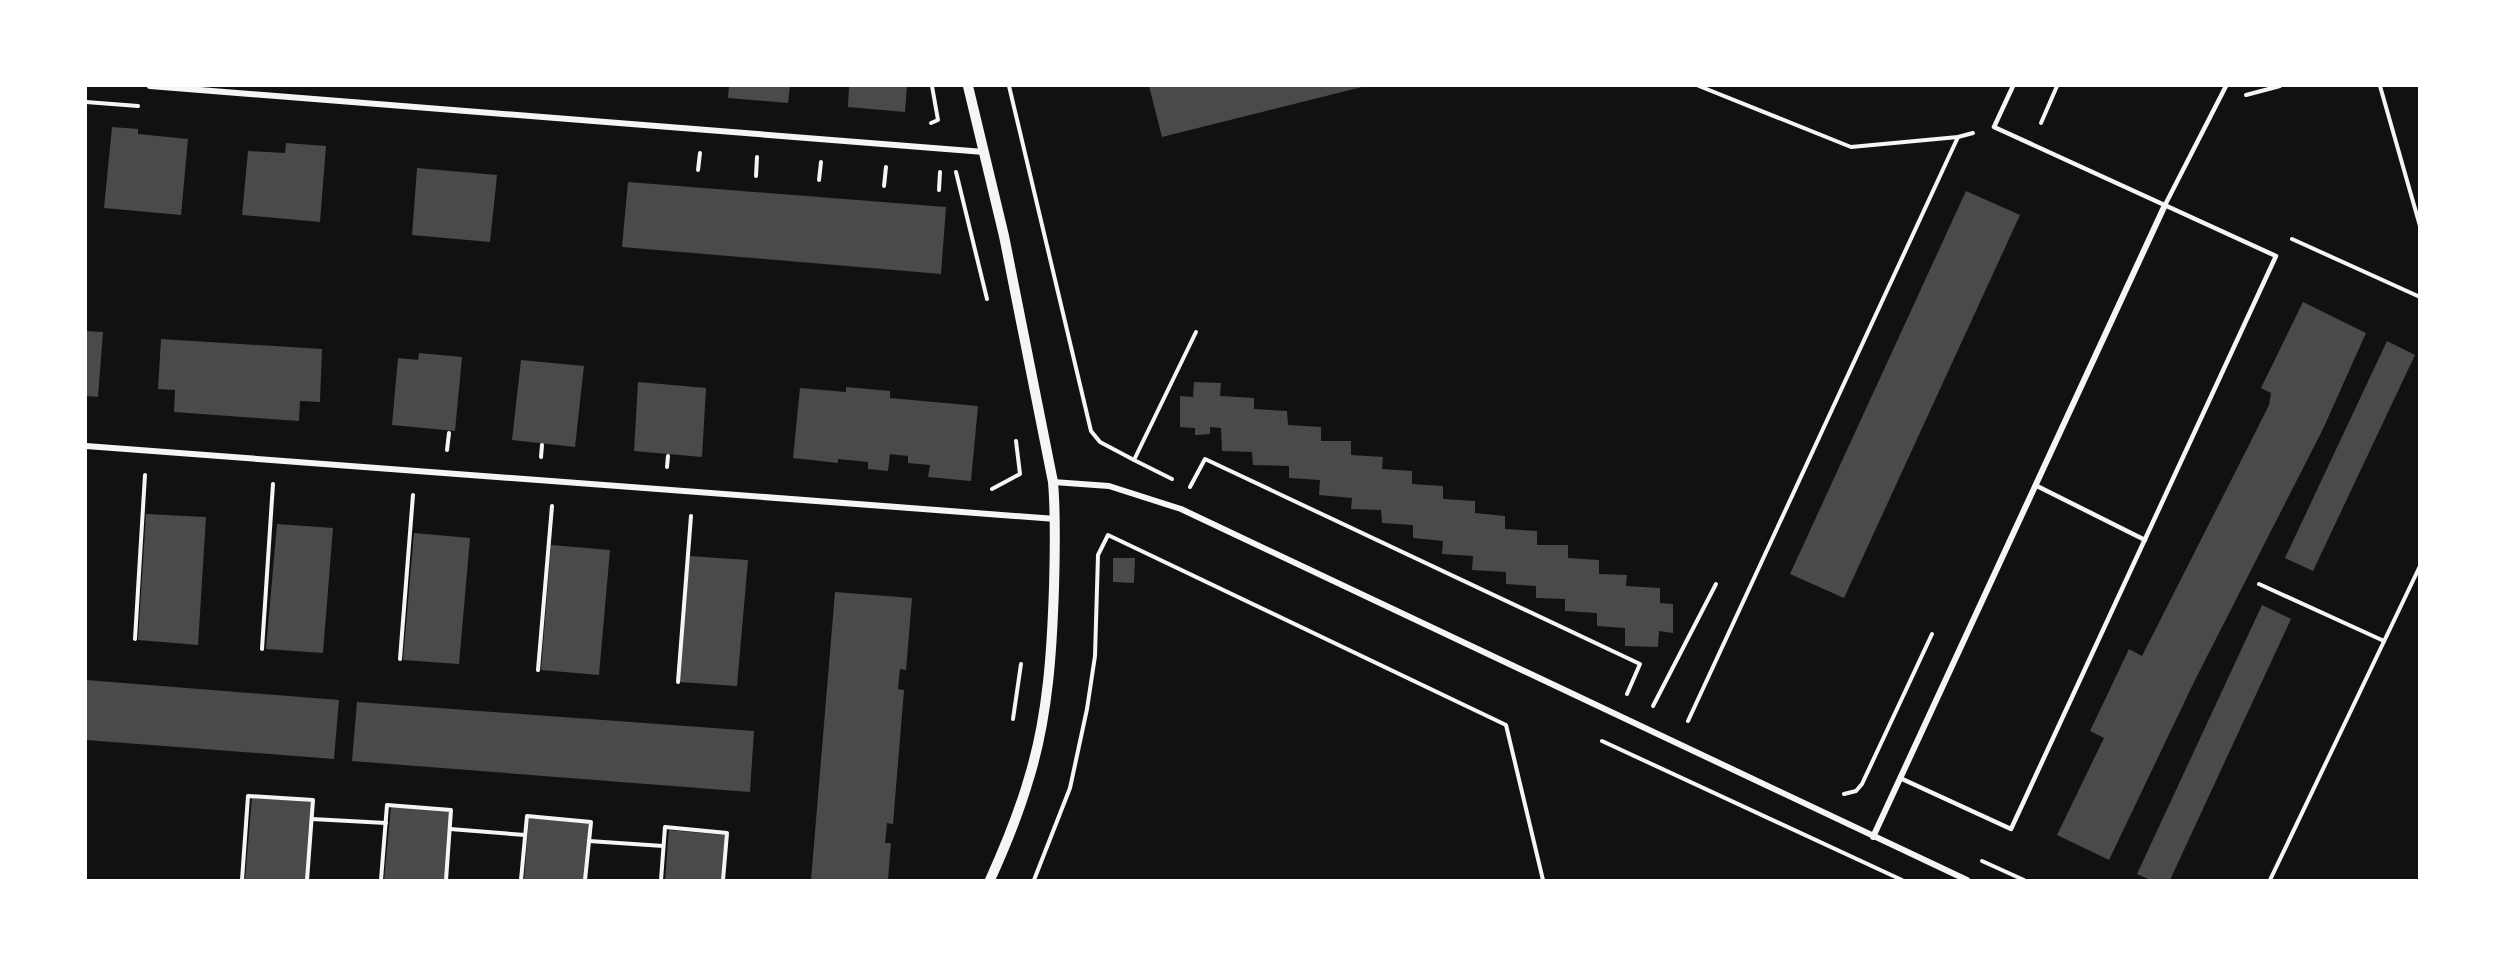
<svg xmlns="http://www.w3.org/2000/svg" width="2505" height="966" font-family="'Fira Sans Condensed',sans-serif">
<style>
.building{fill:#4a4a4a}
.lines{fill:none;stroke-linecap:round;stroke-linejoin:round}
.path{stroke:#f5f5f5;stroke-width:4}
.service{stroke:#f5f5f5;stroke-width:4.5}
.minor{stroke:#f5f5f5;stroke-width:6}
.tertiary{stroke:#f5f5f5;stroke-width:10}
</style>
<rect width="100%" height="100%" fill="#111"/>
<g class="building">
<polygon points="729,86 790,86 788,103 728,98"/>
<polygon points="849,86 907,86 905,112 848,107"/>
<polygon points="1149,86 1366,86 1162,137"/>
<polygon points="112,127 138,129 138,134 188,139 181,215 104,208"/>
<polygon points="286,143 326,146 320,222 242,215 248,151 285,153"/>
<polygon points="417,168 497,175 490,242 412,235"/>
<polygon points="628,182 946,207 941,274 622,247"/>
<polygon points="1966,191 2020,215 1844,598 1790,574"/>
<polygon points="2303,302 2366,333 2323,429 2195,680 2109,860 2057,835 2104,738 2090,731 2129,649 2142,656 2248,447 2269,405 2271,393 2261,388"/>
<polygon points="86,331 103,332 98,397 86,396"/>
<polygon points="161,339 322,349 320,402 300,401 299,421 174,412 175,390 158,389"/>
<polygon points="2387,341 2415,355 2313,571 2285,558"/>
<polygon points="419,353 462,357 455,431 392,425 398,358 418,360"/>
<polygon points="521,360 584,366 575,447 512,440"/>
<polygon points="638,382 706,388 702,457 634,451"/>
<polygon points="1194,382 1221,383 1220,396 1254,398 1254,409 1287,411 1288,425 1321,427 1321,441 1351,441 1351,455 1383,457 1382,469 1412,471 1412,484 1443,486 1443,499 1475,501 1475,513 1505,516 1505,529 1537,531 1537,545 1568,545 1568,558 1599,560 1599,574 1627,575 1626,586 1660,588 1660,603 1673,604 1673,633 1659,631 1658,647 1625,646 1625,628 1597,626 1597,613 1565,611 1565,599 1536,598 1536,586 1506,584 1506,572 1472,570 1473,556 1442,554 1443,541 1413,538 1413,525 1382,523 1381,510 1351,509 1352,498 1319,495 1320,480 1289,478 1289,466 1253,465 1252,452 1222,451 1221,428 1210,427 1210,434 1195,435 1195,428 1180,427 1180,396 1193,397"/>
<polygon points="846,387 890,391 890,398 978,406 971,481 928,477 930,465 908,463 908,456 890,454 888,471 868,469 868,462 838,459 838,463 793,458 800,388 846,392"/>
<polygon points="146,514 206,517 198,645 138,640"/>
<polygon points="277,524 333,528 323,653 266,649"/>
<polygon points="414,533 470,538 459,664 403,660"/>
<polygon points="551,545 610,550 599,675 541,670"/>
<polygon points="689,556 748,560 737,686 679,682"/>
<polygon points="1113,558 1135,558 1134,583 1113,582"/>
<polygon points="835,592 912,598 906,670 900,669 898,689 904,690 893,824 887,823 885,843 891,843 888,880 811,880"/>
<polygon points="2262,605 2291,619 2170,880 2151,880 2137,874"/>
<polygon points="86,680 339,700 334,759 86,740"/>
<polygon points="357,702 754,731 750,792 352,761"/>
<polygon points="252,797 312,802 306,880 245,880"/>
<polygon points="391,807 451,811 445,880 384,880"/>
<polygon points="529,818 589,823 584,880 524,880"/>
<polygon points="669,830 725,835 721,880 665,880"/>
</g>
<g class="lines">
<g class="path">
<polyline points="1009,86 1091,431 1100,442 1134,460"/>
<polyline points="1699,86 1851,147 1958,137 1973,133"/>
<polyline points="2380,86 2420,226"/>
<polyline points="2246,95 2280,86"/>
<polyline points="86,102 138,106"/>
<polyline points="931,123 938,120 932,86"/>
<polyline points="2041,123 2057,86"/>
<polyline points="698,170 700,153"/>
<polyline points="956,172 987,299"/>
<polyline points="756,176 757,157"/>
<polyline points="819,180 821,162"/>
<polyline points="884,186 886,167"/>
<polyline points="939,190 940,172"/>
<polyline points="2292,239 2420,297"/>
<polyline points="447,450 449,433"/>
<polyline points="541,457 542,445"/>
<polyline points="667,467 668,456"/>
<polyline points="1172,479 1134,460 1196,332"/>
<polyline points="1190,487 1205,459 1640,664 1627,694"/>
<polyline points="992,489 1020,474 1016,441"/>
<polyline points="2259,584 2384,641"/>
<polyline points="135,639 145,475"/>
<polyline points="262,649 273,484"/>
<polyline points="400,659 413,495"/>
<polyline points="538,670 552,506"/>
<polyline points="678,682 691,516"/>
<polyline points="1653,706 1716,584"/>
<polyline points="1013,719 1021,664"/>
<polyline points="1688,721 1958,137"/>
<polyline points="1602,741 1902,880"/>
<polyline points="1844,794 1856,791 1862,784 1932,634"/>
<polyline points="312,819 386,823"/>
<polyline points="450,829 525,835"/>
<polyline points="589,841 663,846"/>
<polyline points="1982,861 2024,880"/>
<polyline points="242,880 248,796 313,800 307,880"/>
<polyline points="381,880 387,805 451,810 446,880"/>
<polyline points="521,880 527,816 591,822 585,880"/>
<polyline points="661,880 665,827 727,833 723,880"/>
<polyline points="1034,880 1070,788 1087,709 1095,656 1098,555 1108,535 1506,725 1543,880"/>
<polyline points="2270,880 2420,566"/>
</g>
<g class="service">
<polyline points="2165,205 2226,86"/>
<polyline points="2035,485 2145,540"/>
<polyline points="1900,778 2011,829 2276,256 1994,127 2013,86"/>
</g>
<g class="minor">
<polyline points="150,86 984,152"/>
<polyline points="86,446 1056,519"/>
<polyline points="1053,482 1109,486 1181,509 1967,880"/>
<polyline points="1873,837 2165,205"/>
</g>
<path class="tertiary" d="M968,86l36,150 49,246c3,35 2,69 1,105 -2,63 -6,130 -25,191 -10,35 -24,69 -39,102"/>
</g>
<rect width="2505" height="966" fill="none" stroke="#ffffff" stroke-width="174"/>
</svg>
